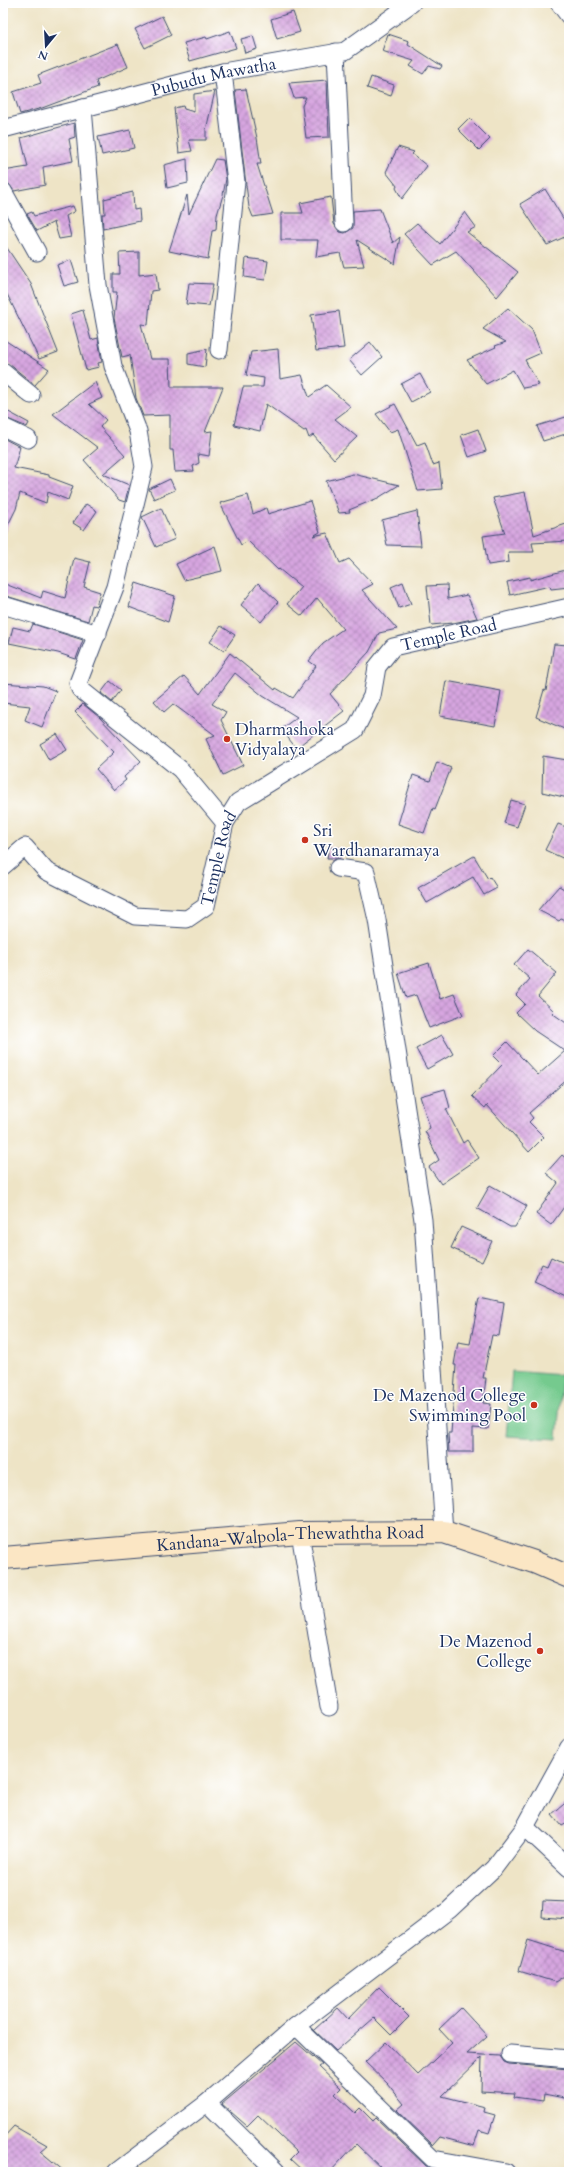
<svg xmlns="http://www.w3.org/2000/svg" width="572" height="2175" font-family="Cardo,serif">
<style>
.garden{fill:#75ca8e;stroke:#487c76}
.building{fill:url(#building-cross-hatch)}
.lines{fill:none;stroke-linecap:round;stroke-linejoin:round}
.street-casing{stroke:#3b4a6e;stroke-width:19}
.secondary-casing{stroke:#3b4a6e;stroke-width:24}
.street{stroke:#fff;stroke-width:17}
.secondary{stroke:#fbe6c4;stroke-width:22}
.poi-dot{fill:#c8321e;stroke:#fff;stroke-width:1.5}
.labels{text-anchor:middle;dominant-baseline:central;stroke-width:3;stroke-linejoin:round;paint-order:stroke}
.street-label{font-size:17px;fill:#1b2f5e;stroke:#fff}
.poi-label{font-size:17px;fill:#1b2f5e;stroke:#fff;text-anchor:start}
</style>
<defs>
<pattern id="building-cross-hatch" width="8" height="8" patternUnits="userSpaceOnUse"><rect width="8" height="8" fill="#d7a6e0"/><path d="M0 0l8 8M0 8l8-8" fill="none" stroke="#ae88b9"/></pattern>
</defs>
<rect width="100%" height="100%" fill="#fff"/>
<filter id="ink" filterUnits="userSpaceOnUse"><feTurbulence type="fractalNoise" baseFrequency=".025" numOctaves="2"/><feDisplacementMap in="SourceGraphic" scale="8" xChannelSelector="R" yChannelSelector="G"/><feConvolveMatrix kernelMatrix="1 2 1 2 8 2 1 2 1" color-interpolation-filters="sRGB"/></filter>
<filter id="wash" filterUnits="userSpaceOnUse"><feTurbulence type="fractalNoise" baseFrequency=".012" numOctaves="4" result="noise"/><feDisplacementMap in="SourceGraphic" scale="16" xChannelSelector="R" yChannelSelector="G"/><feGaussianBlur stdDeviation="0.9" result="paint"/><feColorMatrix in="noise" values="0 0 0 0 0 0 0 0 0 0 0 0 0 0 0 0 0 1.4 0 .05"/><feComposite in="paint" operator="in"/></filter>
<g filter="url(#wash)">
<rect width="100%" height="100%" fill="#eee4c6"/>
<polygon class="garden" points="512,1371 562,1375 557,1439 506,1436"/>
<g id="blocks">
<g class="building">
<polygon points="293,12 300,32 277,39 271,19"/>
<polygon points="162,16 171,35 145,48 135,29"/>
<polygon points="230,31 236,48 190,61 184,43 206,37 207,39"/>
<polygon points="388,34 409,41 408,44 442,66 440,69 429,66 423,74 410,66 414,61 382,51"/>
<polygon points="253,36 257,49 245,53 241,39"/>
<polygon points="118,44 128,67 96,81 98,87 42,108 20,114 13,92 41,83 38,75"/>
<polygon points="371,77 394,85 391,96 367,88"/>
<polygon points="327,80 329,137 306,138 302,106 306,97 294,98 289,83"/>
<polygon points="246,89 257,138 261,164 257,164 273,214 253,217 249,207 246,185 235,90"/>
<polygon points="215,91 206,130 206,140 189,140 192,151 179,153 174,108 183,106 184,109 194,112 194,94"/>
<polygon points="469,118 490,139 479,150 458,129"/>
<polygon points="74,123 75,137 69,139 73,161 43,167 45,185 14,191 8,183 3,181 3,171 28,167 21,138"/>
<polygon points="130,130 134,148 102,155 98,137"/>
<polygon points="398,147 414,152 412,154 427,166 402,199 396,188 397,186 386,172"/>
<polygon points="187,159 188,183 167,188 164,165"/>
<polygon points="215,159 223,160 226,179 223,195 217,215 216,230 212,231 208,259 169,251 187,195 189,214"/>
<polygon points="545,189 569,228 569,235 547,245 520,204"/>
<polygon points="133,192 134,210 139,209 140,221 103,229 102,214 105,214 104,199"/>
<polygon points="331,197 334,224 340,232 345,233 353,228 353,211 380,209 393,243 400,237 395,264 357,240 364,266 344,267 340,253 316,257 318,240 281,240 281,213 303,213 300,203"/>
<polygon points="73,206 75,211 66,216 71,237 59,239 54,222 37,231 27,214 32,212 34,216"/>
<polygon points="465,212 476,227 467,232 518,272 497,297 456,251 433,265 404,234 417,223 440,244"/>
<polygon points="3,242 31,284 58,352 39,359 3,286"/>
<polygon points="139,252 139,275 156,273 158,290 151,291 148,325 141,324 150,359 170,359 171,387 223,387 205,432 212,431 209,456 198,454 199,463 193,466 194,471 175,472 173,450 170,450 170,415 143,416 136,398 130,355 122,357 114,318 117,292 113,292 113,274 120,274 119,253"/>
<polygon points="246,258 268,261 265,280 244,277"/>
<polygon points="71,260 78,282 64,286 57,265"/>
<polygon points="189,283 213,284 209,306 186,304"/>
<polygon points="508,308 532,330 541,353 525,360 539,385 523,388 513,370 486,384 467,360 496,347 495,346 506,342 483,329"/>
<polygon points="83,310 91,340 98,338 102,362 98,363 99,367 86,370 71,314"/>
<polygon points="339,311 344,348 316,351 311,315"/>
<polygon points="3,339 49,369 35,385 9,364 3,362"/>
<polygon points="370,342 382,357 362,375 349,360"/>
<polygon points="207,349 205,367 188,364 188,353"/>
<polygon points="278,349 280,379 302,375 309,397 326,385 351,407 335,419 357,437 334,459 313,435 309,438 306,430 304,431 266,404 260,431 234,425 243,387 263,387 264,378 246,375 251,352"/>
<polygon points="420,374 430,392 411,402 401,384"/>
<polygon points="95,382 102,398 89,404 106,420 100,427 125,455 103,474 129,485 125,502 119,500 84,460 98,448 53,414"/>
<polygon points="395,404 417,445 425,442 433,465 439,463 442,489 418,491 398,429 390,432 376,414"/>
<polygon points="3,409 29,423 27,427 3,417"/>
<polygon points="569,416 569,433 543,441 537,426"/>
<polygon points="478,429 486,451 469,457 461,435"/>
<polygon points="3,438 20,447 14,468 49,475 49,477 73,486 68,500 48,492 46,503 20,493 16,509 3,535"/>
<polygon points="353,474 399,485 378,498 349,510 350,512 339,513 326,481"/>
<polygon points="170,479 175,490 154,499 149,489"/>
<polygon points="525,492 534,535 569,523 569,541 532,543 534,552 508,552 509,562 488,565 483,536 505,533 493,498"/>
<polygon points="248,495 253,514 266,508 268,514 310,501 320,532 313,536 327,533 340,563 349,559 373,584 362,590 397,629 379,633 369,652 330,694 344,711 296,748 281,729 297,717 263,696 235,673 212,704 226,712 221,720 243,765 223,775 206,739 215,735 173,704 164,712 154,701 184,676 200,694 230,653 275,690 276,688 293,698 316,666 309,661 323,643 343,629 317,598 302,616 287,604 301,587 279,569 278,570 248,541 241,545 220,503"/>
<polygon points="86,504 97,511 84,530 73,523"/>
<polygon points="161,508 175,539 156,547 142,517"/>
<polygon points="417,511 421,546 387,545 382,520"/>
<polygon points="215,546 222,571 184,580 176,564"/>
<polygon points="74,558 90,562 84,587 100,592 96,606 92,605 88,621 3,595 5,584 41,598 43,591 65,598"/>
<polygon points="569,569 569,587 551,589 550,586 510,595 507,582 530,577 530,580"/>
<polygon points="403,582 411,604 399,608 391,587"/>
<polygon points="136,583 175,596 168,622 129,607"/>
<polygon points="258,583 278,602 261,622 241,605"/>
<polygon points="447,585 448,599 467,595 477,618 453,623 431,625 427,586"/>
<polygon points="33,624 83,640 76,659 58,653 9,643 13,627 30,631"/>
<polygon points="221,626 235,635 224,651 210,642"/>
<polygon points="554,644 569,645 569,731 536,717 544,690 546,691"/>
<polygon points="110,681 121,690 112,702 101,693"/>
<polygon points="446,681 501,691 495,726 440,716"/>
<polygon points="3,683 43,686 56,691 42,727 25,720 30,706 3,703"/>
<polygon points="83,704 99,717 141,761 124,777 126,780 114,790 96,769 114,752 75,712"/>
<polygon points="57,734 67,750 49,760 40,744"/>
<polygon points="543,756 567,760 568,798 542,792"/>
<polygon points="437,762 451,768 435,809 433,808 424,833 398,824 413,775 430,781"/>
<polygon points="511,800 525,804 517,827 504,823"/>
<polygon points="558,824 569,828 569,861 545,850"/>
<polygon points="329,847 342,849 340,858 327,858"/>
<polygon points="474,856 488,879 490,877 497,888 484,895 473,877 427,903 418,888"/>
<polygon points="559,886 569,892 569,922 561,919 559,921 538,910"/>
<polygon points="528,949 557,973 538,996 554,1011 552,1013 569,1025 569,1078 529,1113 533,1118 529,1122 544,1137 529,1152 487,1105 485,1108 472,1096 502,1065 493,1056 507,1042 538,1075 565,1051 535,1031 516,1013 525,1004 516,995 530,979 514,965"/>
<polygon points="429,963 440,999 454,994 463,1015 429,1028 416,995 406,998 398,973"/>
<polygon points="442,1035 453,1054 427,1069 416,1049"/>
<polygon points="445,1089 450,1108 446,1109 463,1143 467,1140 479,1158 441,1184 429,1167 439,1160 425,1131 430,1128 420,1096"/>
<polygon points="562,1155 569,1161 569,1200 551,1225 536,1214 558,1183 546,1173"/>
<polygon points="490,1185 527,1206 515,1227 510,1227 477,1208"/>
<polygon points="461,1227 492,1241 482,1262 451,1248"/>
<polygon points="551,1257 569,1265 569,1298 534,1282 542,1264 547,1266"/>
<polygon points="479,1298 504,1303 499,1336 492,1335 483,1378 486,1378 483,1403 491,1404 488,1429 473,1428 473,1452 449,1452 448,1433 451,1433 456,1365 454,1365 458,1342 470,1344"/>
<polygon points="569,1800 569,1822 562,1826 552,1814"/>
<polygon points="543,1901 569,1902 569,1919 542,1917"/>
<polygon points="528,1940 569,1953 569,1973 555,1982 519,1971"/>
<polygon points="379,1987 409,2017 391,2035 374,2018 336,2051 314,2030 338,2008 348,2019"/>
<polygon points="461,2008 487,2036 467,2054 500,2056 504,2062 509,2064 569,2069 569,2099 544,2094 543,2101 514,2097 515,2093 481,2091 482,2057 442,2096 485,2107 484,2112 495,2115 489,2133 479,2130 474,2146 440,2137 433,2145 397,2110 404,2104 387,2083 365,2062 386,2042 418,2075 452,2043 439,2029"/>
<polygon points="296,2042 322,2065 319,2067 341,2088 335,2094 355,2113 360,2108 373,2121 376,2118 426,2166 449,2172 385,2172 356,2144 330,2172 304,2172 290,2159 297,2152 258,2115 247,2126 222,2104"/>
<polygon points="14,2126 47,2145 40,2151 65,2172 3,2172 3,2138"/>
</g>
</g>
</g>
<g filter="url(#ink)">
<use href="#blocks" fill-opacity="0" stroke="#3b4a6e" stroke-width="1"/>
<g class="lines">
<g class="street-casing">
<g id="street">
<polyline points="559,3 569,16"/>
<polyline points="336,52 344,223"/>
<polyline points="83,108 98,285 113,366 138,431 144,467 115,587 78,683 80,689 180,769 225,823"/>
<path id="s1" d="M3,129l220,-57 122,-21 67,-48"/>
<polyline points="3,191 37,252"/>
<polyline points="219,350 236,182 223,72"/>
<polyline points="3,372 31,395"/>
<polyline points="3,427 28,439"/>
<polyline points="3,605 98,634"/>
<path id="s2" d="M3,866l22,-19 21,24 89,45 52,3 19,-13 19,-83 13,-21 117,-72 17,-34 5,-29 16,-20 176,-40"/>
<polyline points="338,868 366,872 377,920 423,1220 444,1532"/>
<polyline points="300,1533 329,1707"/>
<polyline points="525,1827 569,1868"/>
<polyline points="296,2026 433,2159 506,2172"/>
<polyline points="510,2054 569,2059"/>
<polyline points="207,2103 277,2172"/>
<polyline points="116,2172 207,2103 296,2026 449,1910 494,1868 525,1827 569,1747"/>
</g>
</g>
<g class="secondary-casing">
<g id="secondary">
<path id="s3" d="M3,1558l297,-25 144,-1 90,30 35,15"/>
</g>
</g>
<use href="#street" class="street"/>
<use href="#secondary" class="secondary"/>
</g>
</g>
<g class="poi-dot">
<circle cx="227" cy="739" r="4"/>
<circle cx="305" cy="840" r="4"/>
<circle cx="534" cy="1405" r="4"/>
<circle cx="540" cy="1651" r="4"/>
</g>
<g class="labels">
<g class="street-label">
<text stroke="none"><textPath href="#s1" startOffset="217">Pubudu Mawatha</textPath></text>
<text stroke="none"><textPath href="#s2" startOffset="633">Temple Road</textPath></text>
<text stroke="none"><textPath href="#s2" startOffset="285">Temple Road</textPath></text>
<text stroke="none"><textPath href="#s3" startOffset="288">Kandana-Walpola-Thewaththa Road</textPath></text>
</g>
<g class="poi-label">
<text x="235" y="729">Dharmashoka<tspan x="235" dy="20">Vidyalaya</tspan></text>
<text x="313" y="830">Sri<tspan x="313" dy="20">Wardhanaramaya</tspan></text>
<text x="526" y="1395" text-anchor="end">De Mazenod College<tspan x="526" dy="20">Swimming Pool</tspan></text>
<text x="532" y="1641" text-anchor="end">De Mazenod<tspan x="532" dy="20">College</tspan></text>
</g>
</g>
<rect width="572" height="2175" fill="none" stroke="#fff" stroke-width="16"/>
<g transform="translate(46 46) rotate(198)" stroke="#ffffff" stroke-width="3" paint-order="stroke">
<path d="M0-3L7 15L0 10L-7 15Z" fill="#1b2f5e"/>
<text y="-6" font-size="11" font-weight="bold" text-anchor="middle" fill="#1b2f5e">N</text>
</g>
</svg>
